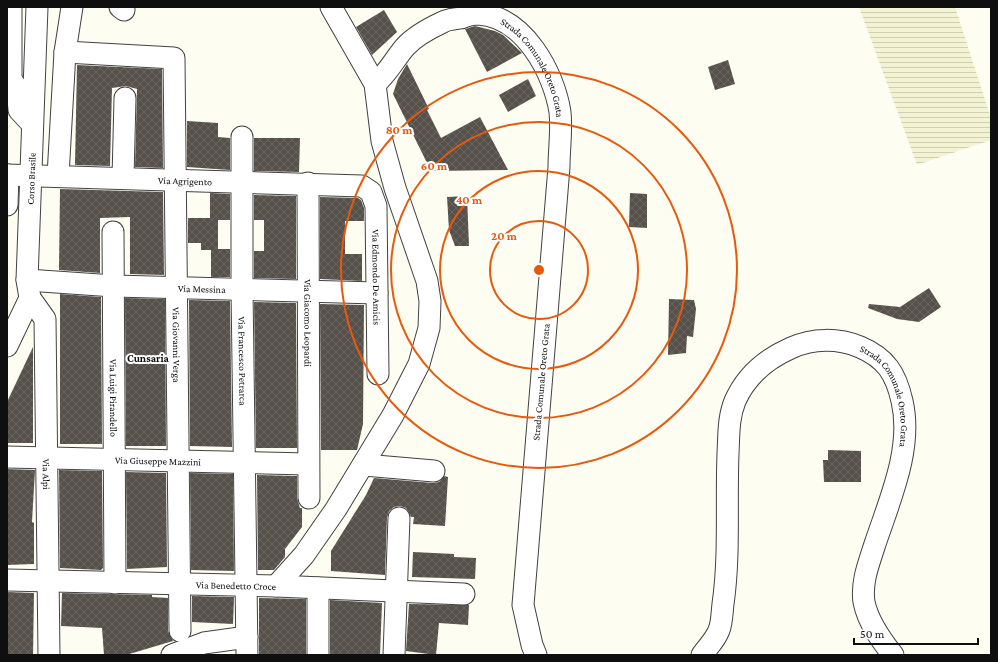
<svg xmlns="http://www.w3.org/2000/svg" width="998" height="662" font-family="'Crimson Pro',serif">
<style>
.farmland{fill:url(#farmland-rules)}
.building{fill:url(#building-cross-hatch)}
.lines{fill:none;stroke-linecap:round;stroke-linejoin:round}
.minor-casing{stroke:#424242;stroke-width:23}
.minor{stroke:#fff;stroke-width:21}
.ring{fill:none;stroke:#e8590c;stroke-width:2}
.labels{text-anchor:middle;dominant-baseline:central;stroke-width:4;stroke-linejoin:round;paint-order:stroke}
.street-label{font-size:10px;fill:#0f0f0f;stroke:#fff}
.neighbourhood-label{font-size:11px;font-weight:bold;fill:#0f0f0f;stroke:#fff}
.centre{fill:#e8590c;stroke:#fff;stroke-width:2}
.ring-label{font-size:12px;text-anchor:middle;font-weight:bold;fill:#e8590c;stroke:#fff;stroke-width:4;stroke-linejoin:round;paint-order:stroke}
</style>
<defs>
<pattern id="farmland-rules" width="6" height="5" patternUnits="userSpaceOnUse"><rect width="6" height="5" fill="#f3f3d3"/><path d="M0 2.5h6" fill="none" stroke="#cfcfb4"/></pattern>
<pattern id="building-cross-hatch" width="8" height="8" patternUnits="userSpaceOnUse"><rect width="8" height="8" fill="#57514c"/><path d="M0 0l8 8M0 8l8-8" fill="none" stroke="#6a6561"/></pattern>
</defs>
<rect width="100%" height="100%" fill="#fefdf2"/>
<polygon class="farmland" points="859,7 955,7 991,118 991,140 917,165"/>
<g class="building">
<polygon points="384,10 397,32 372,55 356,27"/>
<polygon points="475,26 495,31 503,35 522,53 487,72 465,29"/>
<polygon points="728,60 735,84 715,90 708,67"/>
<polygon points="407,64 429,109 427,110 441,138 480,117 508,170 431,171 393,94 398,79"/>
<polygon points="77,65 162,69 163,168 135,167 137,89 126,86 112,88 110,166 75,165"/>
<polygon points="528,79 536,96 508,112 499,95"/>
<polygon points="187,121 218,123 218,137 230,138 230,170 187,167"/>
<polygon points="254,138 300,138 299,172 254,171"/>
<polygon points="60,189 163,192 164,275 130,274 130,217 100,218 100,273 59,270"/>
<polygon points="210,193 230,194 230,220 218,220 218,249 230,249 230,277 211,277 211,250 201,250 201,243 188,243 188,218 210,218"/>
<polygon points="630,193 647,194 647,228 629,227"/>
<polygon points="254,195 296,196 296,279 254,278 254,251 264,251 264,220 254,220"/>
<polygon points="467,196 469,246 455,246 449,230 447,197"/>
<polygon points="320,197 358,198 361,200 364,208 364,221 345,221 345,254 362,254 362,281 320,279"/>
<polygon points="929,288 941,307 919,322 897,319 868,308 869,304 900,307"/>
<polygon points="60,294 101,297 102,444 60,444"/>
<polygon points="125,298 165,299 166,446 126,446"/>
<polygon points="669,299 694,300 696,309 693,337 687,336 686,353 668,355"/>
<polygon points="189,300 230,301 232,447 190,446"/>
<polygon points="254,302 296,303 297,448 256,448"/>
<polygon points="320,304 364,305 363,424 357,450 321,450"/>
<polygon points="33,347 33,443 7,443 7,402"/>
<polygon points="828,450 861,451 861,482 824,482 823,460 828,460"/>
<polygon points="7,469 35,470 32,522 34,523 34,564 7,565"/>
<polygon points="59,470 102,471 103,568 101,570 60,568"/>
<polygon points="126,472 166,473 167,567 127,569"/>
<polygon points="190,473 233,474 234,571 191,570"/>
<polygon points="257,475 297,476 297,498 300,508 302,508 302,527 285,549 285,557 274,570 258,570"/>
<polygon points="444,476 448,477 445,526 413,524 414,517 411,517 406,508 400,506 394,507 389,511 387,518 385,575 331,571 331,551 366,495 374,478 433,483 439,482"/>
<polygon points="413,552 454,554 454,557 476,558 475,579 412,577"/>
<polygon points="7,592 34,593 33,655 7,655"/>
<polygon points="62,593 152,595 152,597 168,598 168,631 173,641 126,655 104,655 102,628 61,626"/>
<polygon points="192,596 234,597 233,624 192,622"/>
<polygon points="259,598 306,599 306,655 259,654"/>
<polygon points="330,600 382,603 380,655 330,655"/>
<polygon points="409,604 469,605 468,625 439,623 436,655 406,651"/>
</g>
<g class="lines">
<g class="minor-casing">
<g id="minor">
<polyline points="11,7 11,79 17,88 19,110 32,124"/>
<polyline points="120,7 124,10"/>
<path id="s1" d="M65,52l109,6 6,573"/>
<path id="s2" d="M375,84c13,-11 19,-24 30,-37 10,-11 25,-19 38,-25 5,-3 12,-3 18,-4 5,-2 12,-4 17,-4 46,2 76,59 82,98 2,18 -1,37 -1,55l-36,438 9,40 4,10"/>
<path id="s3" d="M242,137v153l5,365"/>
<path id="s4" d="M7,175l355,11 9,6 5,14 2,168"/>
<polyline points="58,176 65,52 72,7"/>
<polyline points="123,178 125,98"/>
<path id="s5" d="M308,183l1,315"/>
<polyline points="7,205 8,175"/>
<path id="s6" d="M113,232l2,351"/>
<path id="s7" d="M27,280l87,6 263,7"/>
<path id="s8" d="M30,298l15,21 4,336"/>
<path id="s9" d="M7,346l23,-48 -3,-18 10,-273"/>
<path id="s10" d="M7,457l301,7"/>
<polyline points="364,465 434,471"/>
<path id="s11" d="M7,580l269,6 188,8"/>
<polyline points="276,586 304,555 336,509 393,415 419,364 429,328 430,301 427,281 395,188 382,141 375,84 331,7"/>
<polyline points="172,655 204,643 247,637"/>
<polyline points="318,655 318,588"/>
<polyline points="394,655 399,518"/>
<path id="s12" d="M702,655c5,-7 14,-16 17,-25 3,-7 3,-18 4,-26 7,-49 3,-100 5,-151 1,-17 0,-35 7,-52 11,-25 31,-42 56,-53 22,-10 47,-10 69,-1 26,11 36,27 42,54 11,47 -12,98 -27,143 -6,19 -14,38 -11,58 4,20 17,38 29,53"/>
</g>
</g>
<use href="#minor" class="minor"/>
</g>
<g class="ring">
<circle cx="539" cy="270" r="49"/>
<circle cx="539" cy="270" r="99"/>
<circle cx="539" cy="270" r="148"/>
<circle cx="539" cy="270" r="198"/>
</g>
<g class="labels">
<g class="street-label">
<text stroke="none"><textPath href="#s2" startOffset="213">Strada Comunale Oreto Grata</textPath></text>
<text stroke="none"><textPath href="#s9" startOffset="173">Corso Brasile</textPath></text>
<text stroke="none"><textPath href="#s4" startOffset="178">Via Agrigento</textPath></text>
<text stroke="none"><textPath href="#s4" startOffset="452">Via Edmondo De Amicis</textPath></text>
<text stroke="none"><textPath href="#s7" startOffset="175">Via Messina</textPath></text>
<text stroke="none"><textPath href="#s5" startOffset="140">Via Giacomo Leopardi</textPath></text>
<text stroke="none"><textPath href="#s1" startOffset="396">Via Giovanni Verga</textPath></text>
<text stroke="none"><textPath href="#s3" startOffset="224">Via Francesco Petrarca</textPath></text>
<text transform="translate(541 382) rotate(-85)">Strada Comunale Oreto Grata</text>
<text stroke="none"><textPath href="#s6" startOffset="166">Via Luigi Pirandello</textPath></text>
<text stroke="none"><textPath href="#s12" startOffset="470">Strada Comunale Oreto Grata</textPath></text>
<text stroke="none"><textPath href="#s10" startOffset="151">Via Giuseppe Mazzini</textPath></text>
<text stroke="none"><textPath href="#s8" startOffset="181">Via Alpi</textPath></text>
<text stroke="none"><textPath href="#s11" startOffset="229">Via Benedetto Croce</textPath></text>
</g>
<g class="neighbourhood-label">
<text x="148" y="358">Cunsaria</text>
</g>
</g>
<circle cx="539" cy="270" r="6" class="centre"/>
<g class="ring-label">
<text x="399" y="134">80 m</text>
<text x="434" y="170">60 m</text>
<text x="469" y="204">40 m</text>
<text x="504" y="240">20 m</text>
</g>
<rect width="998" height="662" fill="none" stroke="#0f0f0f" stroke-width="16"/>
<path d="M854 638v6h124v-6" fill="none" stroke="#0f0f0f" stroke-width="2"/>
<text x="860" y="638" font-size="12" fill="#0f0f0f" stroke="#ffffff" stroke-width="3" paint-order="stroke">50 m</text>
</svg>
